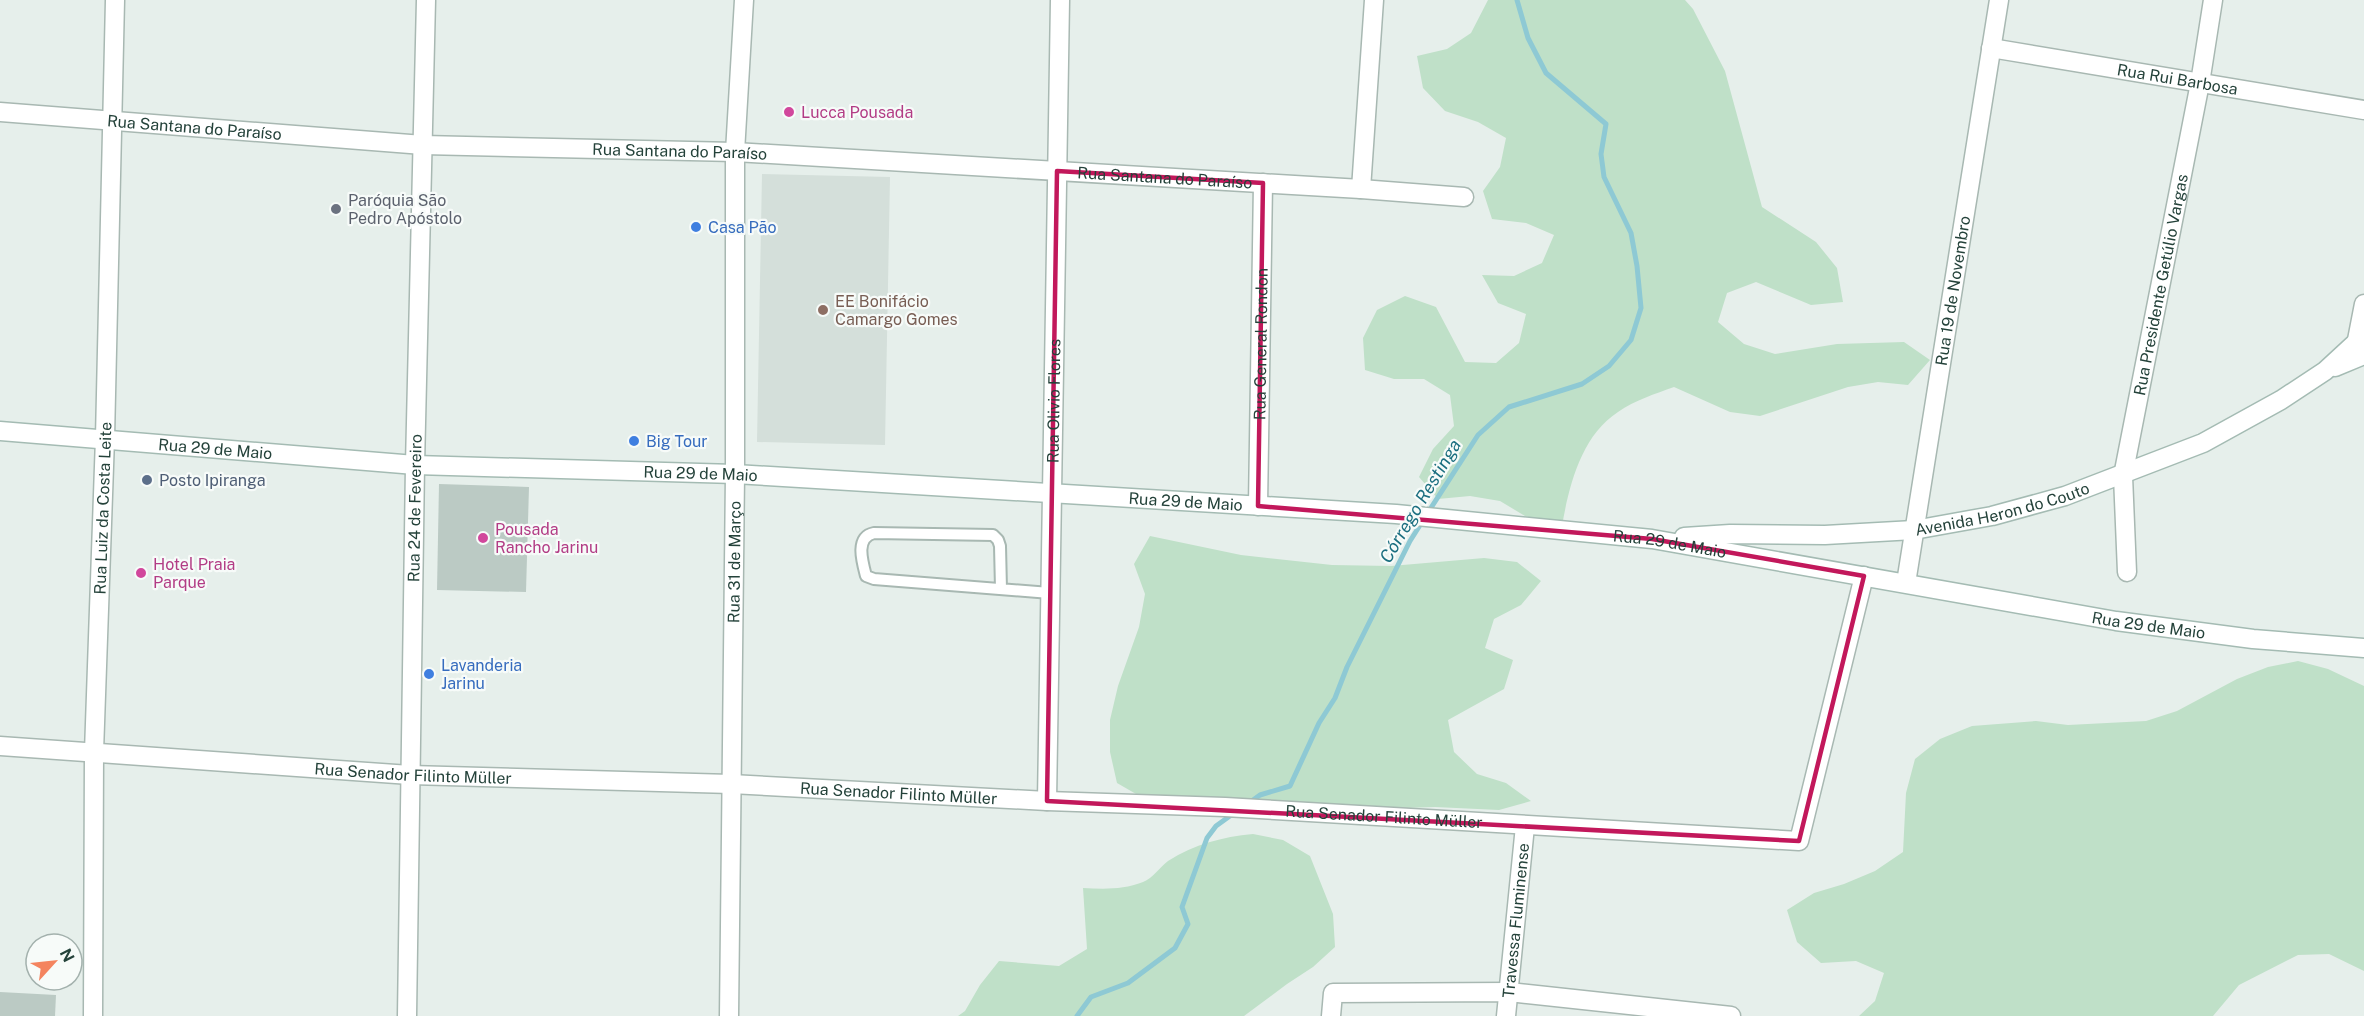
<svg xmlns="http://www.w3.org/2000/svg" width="2364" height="1016" font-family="'Public Sans',sans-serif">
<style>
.built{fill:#d4dfda}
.green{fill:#bfe0c8}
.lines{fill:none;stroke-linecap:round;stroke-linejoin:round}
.stream{stroke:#8ec9d4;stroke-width:5}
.building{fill:#bbcac4}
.lane-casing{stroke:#a8b8b2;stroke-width:14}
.street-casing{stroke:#a8b8b2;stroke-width:21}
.secondary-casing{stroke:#a4bbb3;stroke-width:21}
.lane{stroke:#fff;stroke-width:10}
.street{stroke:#fff;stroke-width:18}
.secondary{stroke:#fff;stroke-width:18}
.marked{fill:none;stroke:#c2185b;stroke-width:4.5;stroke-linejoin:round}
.hotel-dot{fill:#d1479c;stroke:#f7fbf9;stroke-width:2}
.worship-dot{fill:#6b7280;stroke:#f7fbf9;stroke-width:2}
.shop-dot{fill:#3f7fe0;stroke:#f7fbf9;stroke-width:2}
.education-dot{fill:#8d6e63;stroke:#f7fbf9;stroke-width:2}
.service-dot{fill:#5c6f8a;stroke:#f7fbf9;stroke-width:2}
.labels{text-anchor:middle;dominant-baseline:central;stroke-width:4.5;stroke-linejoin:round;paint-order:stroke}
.street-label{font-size:16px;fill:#24423a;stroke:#f7fbf9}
.hotel-label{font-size:16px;fill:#b23c85;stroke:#f7fbf9;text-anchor:start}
.worship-label{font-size:16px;fill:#5b616d;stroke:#f7fbf9;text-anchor:start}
.shop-label{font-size:16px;fill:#366cbe;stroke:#f7fbf9;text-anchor:start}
.education-label{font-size:16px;fill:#785e54;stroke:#f7fbf9;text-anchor:start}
.service-label{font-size:16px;fill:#4e5e75;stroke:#f7fbf9;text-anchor:start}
.water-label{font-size:18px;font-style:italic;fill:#1c6f80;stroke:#f7fbf9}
</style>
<rect width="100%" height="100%" fill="#e6efeb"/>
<polygon class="built" points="762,174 890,177 885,445 757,442"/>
<g class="green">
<path d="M1488,0h197l8,9 32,62 37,136 54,35 21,26 6,34 -32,3 -55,-23 -29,11 -9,29 26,22 31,10 62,-10 67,-2 26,18 -22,25 -30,-3 -30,5 -88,29 -30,-4 -56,-25c-19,7 -39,13 -56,25 -37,24 -49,74 -56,114l-37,-10 -25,-15 -30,-5 -32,3 -19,-22 14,-28 21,-23 -4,-31 -26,-16h-30l-29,-9 -2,-32 14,-28 28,-14 31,11 29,55 31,1 23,-20 7,-29 -28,-11 -16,-28 32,1 28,-13 12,-28 -28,-12 -34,-4 -9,-28 17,-24 6,-29 -28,-16 -33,-11 -22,-23 -6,-32 30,-7 24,-16z"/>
<polygon points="1150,536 1241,555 1332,565 1391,566 1484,558 1517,562 1541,581 1521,605 1494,619 1485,648 1513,660 1504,689 1448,720 1454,752 1477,774 1506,783 1531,801 1499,810 1435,807 1373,809 1240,798 1178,799 1143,798 1117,783 1110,752 1110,720 1118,686 1139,627 1145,594 1134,564"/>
<polygon points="2298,661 2328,669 2364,686 2364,971 2329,954 2298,955 2239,985 2213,1016 1859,1016 1875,1001 1884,973 1856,961 1821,963 1797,942 1787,910 1814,893 1844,884 1875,871 1903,852 1906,793 1915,759 1940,739 1972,726 2036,721 2068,725 2146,721 2177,711 2237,679 2268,667"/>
<path d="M1253,834l30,6 27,16 23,58 2,33 -22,20 -26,17 -43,32h-286l7,-5 15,-26 19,-24 60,5 28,-17 -4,-61c20,1 40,2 60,-6 10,-4 17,-15 25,-21 27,-17 54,-24 85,-27z"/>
</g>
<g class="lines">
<g class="stream">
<polyline points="1427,514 1478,435 1509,407 1582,384 1609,366 1631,340 1641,308 1637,266 1631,233 1604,177 1601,154 1606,124 1546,73 1528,38 1517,0"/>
<polyline points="1249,803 1260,795 1290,786 1319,723 1335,698 1347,667 1410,541 1422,522"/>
<polyline points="1077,1016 1091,997 1128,983 1175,948 1188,924 1182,907 1207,838 1216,826 1234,813"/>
</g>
</g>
<g class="building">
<polygon points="439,484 529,487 526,592 437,590"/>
<polygon points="0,992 56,995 55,1016 0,1016"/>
</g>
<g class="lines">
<g class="lane-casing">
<path id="lane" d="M1001,589l-1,-43 -2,-6 -5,-5 -119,-2c-19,4 -12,28 -8,43l8,3 176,14"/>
</g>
<g class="street-casing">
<g id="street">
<path id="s1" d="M1991,48l373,62"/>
<path id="s2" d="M0,112l423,33 312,7 626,37 103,8"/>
<polyline points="1361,189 1374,0"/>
<polyline points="2361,349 2357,340 2364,304"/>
<path id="s3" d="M1258,506l5,-323"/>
<path id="s4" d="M2127,572l-4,-96 77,-393 13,-83"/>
<path id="s5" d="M1906,583l93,-583"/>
<path id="s6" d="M0,746l410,29 321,9 316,17 178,6 574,34 65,-265"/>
<path id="s7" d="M1047,801l13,-801"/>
<path id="s8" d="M93,1016l1,-264 11,-314 10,-438"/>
<path id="s9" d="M407,1016l8,-551 11,-465"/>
<path id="s10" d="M729,1016l6,-542v-322l9,-152"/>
<polyline points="1331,1016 1333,993 1509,992 1731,1016"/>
<path id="s11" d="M1506,1016l19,-190"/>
</g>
</g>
<g class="secondary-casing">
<g id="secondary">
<polyline points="2335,367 2364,355"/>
<path id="s12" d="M0,431l415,34 320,9 661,40 256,25 464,82 137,18 111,9"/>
<path id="s13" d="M1684,537l46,-3 95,1 89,-5 78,-14 73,-20 138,-53 78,-43 44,-29 39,-36"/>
</g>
</g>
<use href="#lane" class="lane"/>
<use href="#street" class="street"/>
<use href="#secondary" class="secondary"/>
</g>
<path class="marked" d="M1057,171l206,12 -5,323 394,33 212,37 -65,265 -752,-40z"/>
<g class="hotel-dot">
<circle cx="789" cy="112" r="6"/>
<circle cx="483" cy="538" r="6"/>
<circle cx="141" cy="573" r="6"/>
</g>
<circle class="worship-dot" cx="336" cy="209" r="6"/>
<g class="shop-dot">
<circle cx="696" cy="227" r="6"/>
<circle cx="634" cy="441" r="6"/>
<circle cx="429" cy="674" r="6"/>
</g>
<circle class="education-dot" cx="823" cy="310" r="6"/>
<circle class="service-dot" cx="147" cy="480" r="6"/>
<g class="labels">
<g class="street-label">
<text stroke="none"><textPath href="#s1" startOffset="189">Rua Rui Barbosa</textPath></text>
<text stroke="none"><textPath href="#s2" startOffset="195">Rua Santana do Paraíso</textPath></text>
<text stroke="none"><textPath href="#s2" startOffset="681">Rua Santana do Paraíso</textPath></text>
<text stroke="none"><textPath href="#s2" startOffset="1167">Rua Santana do Paraíso</textPath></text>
<text stroke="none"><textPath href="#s4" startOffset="291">Rua Presidente Getúlio Vargas</textPath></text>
<text stroke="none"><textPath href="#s5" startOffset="296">Rua 19 de Novembro</textPath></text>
<text stroke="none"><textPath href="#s3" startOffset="162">Rua General Rondon</textPath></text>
<text stroke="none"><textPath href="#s7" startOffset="400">Rua Olivio Flores</textPath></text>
<text stroke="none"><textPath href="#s12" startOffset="216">Rua 29 de Maio</textPath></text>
<text stroke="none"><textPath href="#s12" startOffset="702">Rua 29 de Maio</textPath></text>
<text stroke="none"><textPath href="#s12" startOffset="1188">Rua 29 de Maio</textPath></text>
<text stroke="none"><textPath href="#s8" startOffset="508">Rua Luiz da Costa Leite</textPath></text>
<text stroke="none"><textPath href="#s9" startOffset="508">Rua 24 de Fevereiro</textPath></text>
<text stroke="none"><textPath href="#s13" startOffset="321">Avenida Heron do Couto</textPath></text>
<text stroke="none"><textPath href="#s12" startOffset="1674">Rua 29 de Maio</textPath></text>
<text stroke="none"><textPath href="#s10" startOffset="454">Rua 31 de Março</textPath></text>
<text stroke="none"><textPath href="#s12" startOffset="2160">Rua 29 de Maio</textPath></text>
<text stroke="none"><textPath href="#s6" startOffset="414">Rua Senador Filinto Müller</textPath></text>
<text stroke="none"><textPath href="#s6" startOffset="900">Rua Senador Filinto Müller</textPath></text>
<text stroke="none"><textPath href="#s6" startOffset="1386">Rua Senador Filinto Müller</textPath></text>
<text stroke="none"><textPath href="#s11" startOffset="96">Travessa Fluminense</textPath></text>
</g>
<g class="hotel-label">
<text x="801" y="112">Lucca Pousada</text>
<text x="495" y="529">Pousada<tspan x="495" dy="18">Rancho Jarinu</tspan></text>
<text x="153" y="564">Hotel Praia<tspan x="153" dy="18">Parque</tspan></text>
</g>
<g class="worship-label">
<text x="348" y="200">Paróquia São<tspan x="348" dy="18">Pedro Apóstolo</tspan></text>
</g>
<g class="shop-label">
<text x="708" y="227">Casa Pão</text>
<text x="646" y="441">Big Tour</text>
<text x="441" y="665">Lavanderia<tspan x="441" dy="18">Jarinu</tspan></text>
</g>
<g class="education-label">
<text x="835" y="301">EE Bonifácio<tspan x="835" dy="18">Camargo Gomes</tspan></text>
</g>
<g class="service-label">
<text x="159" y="480">Posto Ipiranga</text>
</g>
<g class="water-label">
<text transform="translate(1420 501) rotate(-59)">Córrego Restinga</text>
</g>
</g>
<g transform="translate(54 962) rotate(63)"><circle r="28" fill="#f7fbf9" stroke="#a3b1ad" stroke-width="1.5"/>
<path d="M0-4.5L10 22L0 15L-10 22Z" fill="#f4845f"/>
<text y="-9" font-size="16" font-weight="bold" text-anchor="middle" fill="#24423a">N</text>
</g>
</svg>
